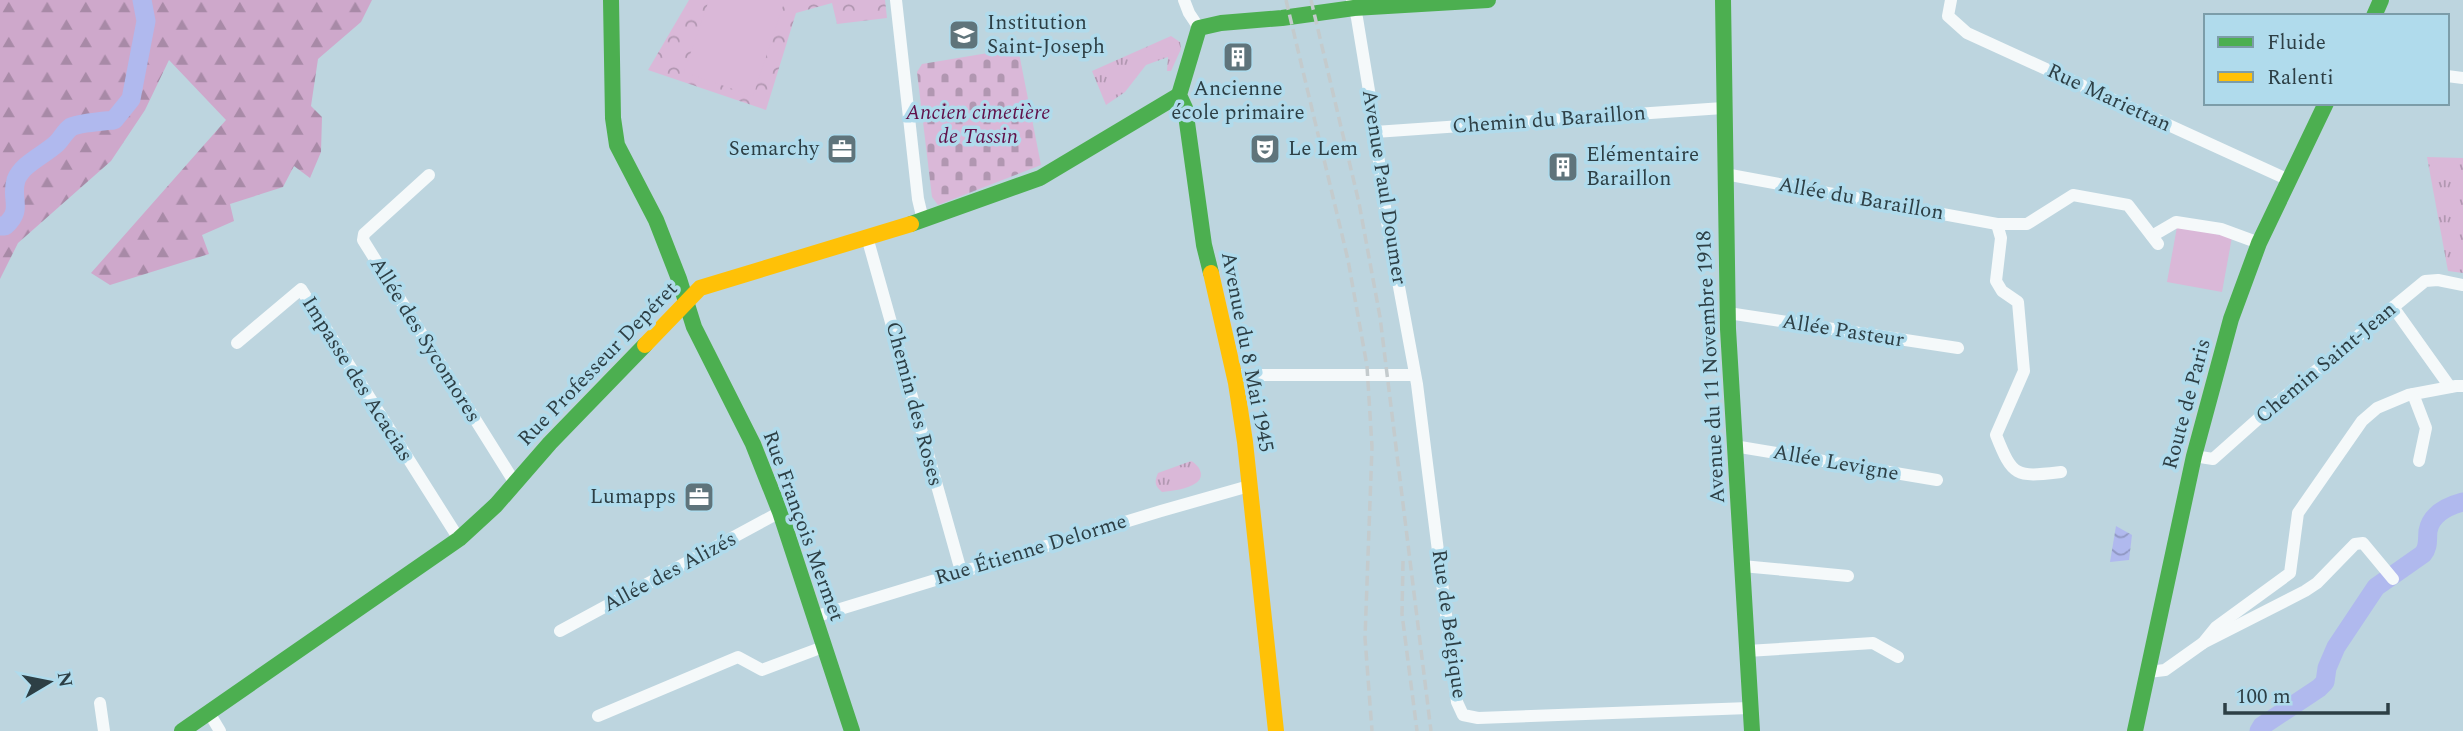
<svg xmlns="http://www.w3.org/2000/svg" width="2463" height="731" font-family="Spectral,serif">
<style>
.grass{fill:url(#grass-tufts)}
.forest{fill:url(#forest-firs)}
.cemetery{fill:url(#cemetery-stones)}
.park{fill:url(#park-crowns)}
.garden{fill:#dab8d8}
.water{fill:url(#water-waves)}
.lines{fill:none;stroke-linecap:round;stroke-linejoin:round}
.river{stroke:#b0b9ee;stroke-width:19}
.street{stroke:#f5f9fa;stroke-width:12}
.fast{stroke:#4caf50;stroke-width:16}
.slow{stroke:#ffc107;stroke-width:16}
.rail{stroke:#c4cbcd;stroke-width:3.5;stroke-dasharray:10 5;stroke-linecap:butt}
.labels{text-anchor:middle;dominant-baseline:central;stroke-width:7;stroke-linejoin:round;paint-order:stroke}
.poi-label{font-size:21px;fill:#2d3f45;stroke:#b0dbec;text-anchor:start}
.street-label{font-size:21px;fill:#2d3f45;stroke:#b0dbec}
.park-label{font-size:21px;font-style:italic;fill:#601049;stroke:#b0dbec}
</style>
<defs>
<pattern id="grass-tufts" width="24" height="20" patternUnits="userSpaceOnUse" patternTransform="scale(1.75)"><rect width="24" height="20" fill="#dab8d8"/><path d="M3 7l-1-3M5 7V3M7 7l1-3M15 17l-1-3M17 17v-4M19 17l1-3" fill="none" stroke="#b197b1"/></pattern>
<pattern id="forest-firs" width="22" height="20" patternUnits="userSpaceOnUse" patternTransform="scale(1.75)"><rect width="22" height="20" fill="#cea8cb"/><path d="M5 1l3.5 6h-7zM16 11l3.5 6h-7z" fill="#a88aa7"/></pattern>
<pattern id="cemetery-stones" width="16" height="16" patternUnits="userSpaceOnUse" patternTransform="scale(1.75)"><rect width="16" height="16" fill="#dab8d8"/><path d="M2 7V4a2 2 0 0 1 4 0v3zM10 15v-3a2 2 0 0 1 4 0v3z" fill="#b197b1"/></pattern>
<pattern id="park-crowns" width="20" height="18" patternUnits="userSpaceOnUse" patternTransform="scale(1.75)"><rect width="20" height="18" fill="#dab8d8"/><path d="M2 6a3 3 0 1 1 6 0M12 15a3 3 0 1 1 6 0" fill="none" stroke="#b197b1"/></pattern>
<pattern id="water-waves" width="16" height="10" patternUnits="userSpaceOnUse" patternTransform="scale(1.75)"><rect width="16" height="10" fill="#b0b9ee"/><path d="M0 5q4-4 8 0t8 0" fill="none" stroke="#9098c3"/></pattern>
</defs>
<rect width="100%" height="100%" fill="#bdd5df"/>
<g class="grass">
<polygon points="1171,36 1180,42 1181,49 1171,71 1167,71 1168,57 1146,65 1125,92 1106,105 1092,71"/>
<polygon points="2427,157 2463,158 2463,273 2448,271"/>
<path d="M1191,461c8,4 15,15 5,22 -8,6 -24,8 -34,9 -7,-6 -8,-10 -4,-19z"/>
</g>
<polygon class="forest" points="0,0 372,0 361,22 318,59 311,106 322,117 321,152 310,178 294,166 283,187 230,204 234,221 202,235 209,254 110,285 91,273 226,120 169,60 145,110 111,161 18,243 0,279"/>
<polygon class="cemetery" points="1018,48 1041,165 938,205 932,197 917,72 922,64"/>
<polygon class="park" points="689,0 885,0 887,18 837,24 832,3 796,13 766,110 648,70"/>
<g class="garden">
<polygon points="709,0 785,0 753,96 684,72"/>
<polygon points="2177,227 2232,237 2222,292 2167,282"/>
</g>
<polygon class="water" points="2116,526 2132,535 2129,560 2110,562"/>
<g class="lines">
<g class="river">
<path d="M0,226h5c19,-17 5,-26 11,-46 6,-16 28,-25 40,-36 5,-4 9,-13 15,-17 8,-4 33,-6 43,-7l17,-21 15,-78 -4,-21"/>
<path d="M2259,731l3,-5 57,-38 6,-6 2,-14 9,-21 40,-60 47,-33c6,-7 4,-14 5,-23 3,-17 20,-25 35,-29"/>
</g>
<g class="street">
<polyline points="896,0 918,199 923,220"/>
<polyline points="1184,0 1189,13 1199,28"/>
<polyline points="1352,0 1357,18 1372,109 1387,222 1417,384 1457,702 1463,715 1478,718 1749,708"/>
<polyline points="1951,0 1948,16 1967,33 2289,180"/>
<polyline points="2447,76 2463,78"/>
<polyline points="1375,132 1723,108"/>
<polyline points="1725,174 1997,224"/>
<polyline points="429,175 364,234 363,240 515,483"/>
<polyline points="2152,236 2176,222 2221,229 2259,243"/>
<polyline points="867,237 961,571"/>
<polyline points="2393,307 2450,387"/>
<polyline points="1728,313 1958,348"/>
<polyline points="237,343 301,289 459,539"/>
<polyline points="1234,375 1415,375"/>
<polyline points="2413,394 2426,428 2419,461"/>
<polyline points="1734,446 1937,480"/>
<polyline points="2194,456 2213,459 2267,411 2425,281 2438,280 2463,285"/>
<path d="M2061,472c-45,5 -48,6 -65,-37l28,-64 -6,-69 -16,-11 -6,-10 5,-43 -4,-14h30l46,-29 55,10 30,39"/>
<polyline points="1742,566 1848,576"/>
<polyline points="814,617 1161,511 1249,486"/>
<polyline points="560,631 780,512"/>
<polyline points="2203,643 2216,627 2290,573 2298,513 2362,421 2377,408 2408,395 2456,386 2463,386"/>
<polyline points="1747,651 1873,643 1898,657"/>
<polyline points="2148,672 2165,670 2203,643 2305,591 2317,583 2355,544 2363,543 2393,579"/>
<polyline points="100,703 104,731"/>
<polyline points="208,711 220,731"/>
<polyline points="598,716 738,657 762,670 823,647"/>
</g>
<g class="fast">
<polyline points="611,0 613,118 617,145 656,220 679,279 694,327 753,444 780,512 852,731"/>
<polyline points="1723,0 1728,329 1752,731"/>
<polyline points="2374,16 2381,0"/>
<polyline points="911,224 1040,178 1179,95"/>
<polyline points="1211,273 1204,245 1185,108 1179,95 1199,28 1221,23 1282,18 1354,8 1488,0"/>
<polyline points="182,731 459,539 496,505 550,443 645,345"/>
<polyline points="2135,731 2194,456 2231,319 2259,243 2326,103"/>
</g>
<g class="slow">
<polyline points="1211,273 1236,383 1245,442 1276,731"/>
<polyline points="645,345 700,288 911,224"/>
</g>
<g class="rail">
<polyline points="1286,0 1348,260 1367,366 1372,447 1365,638 1372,731"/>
<polyline points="1311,0 1359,203 1380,317 1431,731"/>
<polyline points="1403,561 1402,614 1417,731"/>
</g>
</g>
<defs>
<g id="school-square" transform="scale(1.575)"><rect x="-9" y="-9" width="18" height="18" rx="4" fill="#5f747b" stroke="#b0dbec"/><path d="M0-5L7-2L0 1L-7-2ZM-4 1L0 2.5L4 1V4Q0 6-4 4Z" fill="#fff"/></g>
<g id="building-square" transform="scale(1.575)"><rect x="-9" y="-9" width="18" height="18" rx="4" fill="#5f747b" stroke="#b0dbec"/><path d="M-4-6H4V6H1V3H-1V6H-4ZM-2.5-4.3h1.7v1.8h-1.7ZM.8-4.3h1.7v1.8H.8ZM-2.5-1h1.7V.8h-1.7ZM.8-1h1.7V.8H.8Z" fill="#fff"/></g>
<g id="office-square" transform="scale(1.575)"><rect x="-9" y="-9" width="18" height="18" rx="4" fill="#5f747b" stroke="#b0dbec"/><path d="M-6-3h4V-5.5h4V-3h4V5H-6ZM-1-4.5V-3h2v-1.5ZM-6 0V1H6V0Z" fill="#fff"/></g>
<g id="theatre-square" transform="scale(1.575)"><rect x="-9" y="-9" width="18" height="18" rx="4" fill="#5f747b" stroke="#b0dbec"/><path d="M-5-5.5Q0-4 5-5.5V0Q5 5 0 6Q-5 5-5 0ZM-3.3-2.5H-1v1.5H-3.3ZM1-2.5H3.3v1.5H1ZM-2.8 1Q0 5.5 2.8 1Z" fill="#fff"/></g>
</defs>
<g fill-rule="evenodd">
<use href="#school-square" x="964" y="35"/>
<use href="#building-square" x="1238" y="57"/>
<use href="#office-square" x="842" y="149"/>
<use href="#theatre-square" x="1265" y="149"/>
<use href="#building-square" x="1563" y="167"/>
<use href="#office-square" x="699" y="497"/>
</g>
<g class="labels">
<g class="poi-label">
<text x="987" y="23">Institution<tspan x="987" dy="24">Saint-Joseph</tspan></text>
<text x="1238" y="89" text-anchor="middle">Ancienne<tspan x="1238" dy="24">école primaire</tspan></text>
<text x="819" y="149" text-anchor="end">Semarchy</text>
<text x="1288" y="149">Le Lem</text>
<text x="1586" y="155">Elémentaire<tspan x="1586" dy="24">Baraillon</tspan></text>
<text x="676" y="497" text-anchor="end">Lumapps</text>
</g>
<g class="street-label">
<text transform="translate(2109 98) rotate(25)">Rue Mariettan</text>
<text transform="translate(1549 120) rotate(-4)">Chemin du Baraillon</text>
<text transform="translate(1384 187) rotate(81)">Avenue Paul Doumer</text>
<text transform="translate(1861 199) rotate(10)">Allée du Baraillon</text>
<text transform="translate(1843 331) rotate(9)">Allée Pasteur</text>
<text transform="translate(425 340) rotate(58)">Allée des Sycomores</text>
<text transform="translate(1247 352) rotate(79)">Avenue du 8 Mai 1945</text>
<text transform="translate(2326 363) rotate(-40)">Chemin Saint-Jean</text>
<text transform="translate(598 364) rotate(-46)">Rue Professeur Depéret</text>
<text transform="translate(1711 367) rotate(-93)">Avenue du 11 Novembre 1918</text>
<text transform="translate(357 379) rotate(58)">Impasse des Acacias</text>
<text transform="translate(914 404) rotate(75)">Chemin des Roses</text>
<text transform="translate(2187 404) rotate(-75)">Route de Paris</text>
<text transform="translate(1836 463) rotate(10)">Allée Levigne</text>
<text transform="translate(803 526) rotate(70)">Rue François Mermet</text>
<text transform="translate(1031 550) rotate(-17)">Rue Étienne Delorme</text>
<text transform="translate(670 572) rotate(-28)">Allée des Alizés</text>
<text transform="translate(1449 624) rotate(82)">Rue de Belgique</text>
</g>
<g class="park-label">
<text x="978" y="113">Ancien cimetière<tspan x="978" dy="24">de Tassin</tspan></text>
</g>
</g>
<rect x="2204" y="14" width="245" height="91" fill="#b0dbec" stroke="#7c9da9" stroke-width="2"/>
<rect x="2218" y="37" width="35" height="10" fill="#4caf50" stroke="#7c9da9" stroke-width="2"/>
<text x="2267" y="49" font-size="21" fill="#2d3f45">Fluide</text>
<rect x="2218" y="72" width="35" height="10" fill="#ffc107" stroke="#7c9da9" stroke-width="2"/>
<text x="2267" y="84" font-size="21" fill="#2d3f45">Ralenti</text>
<g transform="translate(49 682) rotate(80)" stroke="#b0dbec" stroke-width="5" paint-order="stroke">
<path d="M0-5L12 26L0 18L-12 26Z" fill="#2d3f45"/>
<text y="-10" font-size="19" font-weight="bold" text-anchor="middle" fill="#2d3f45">N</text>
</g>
<path d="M2225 703v10h163v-10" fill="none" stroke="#2d3f45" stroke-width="3.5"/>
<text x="2236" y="703" font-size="21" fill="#2d3f45" stroke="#b0dbec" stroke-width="5" paint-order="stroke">100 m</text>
</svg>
